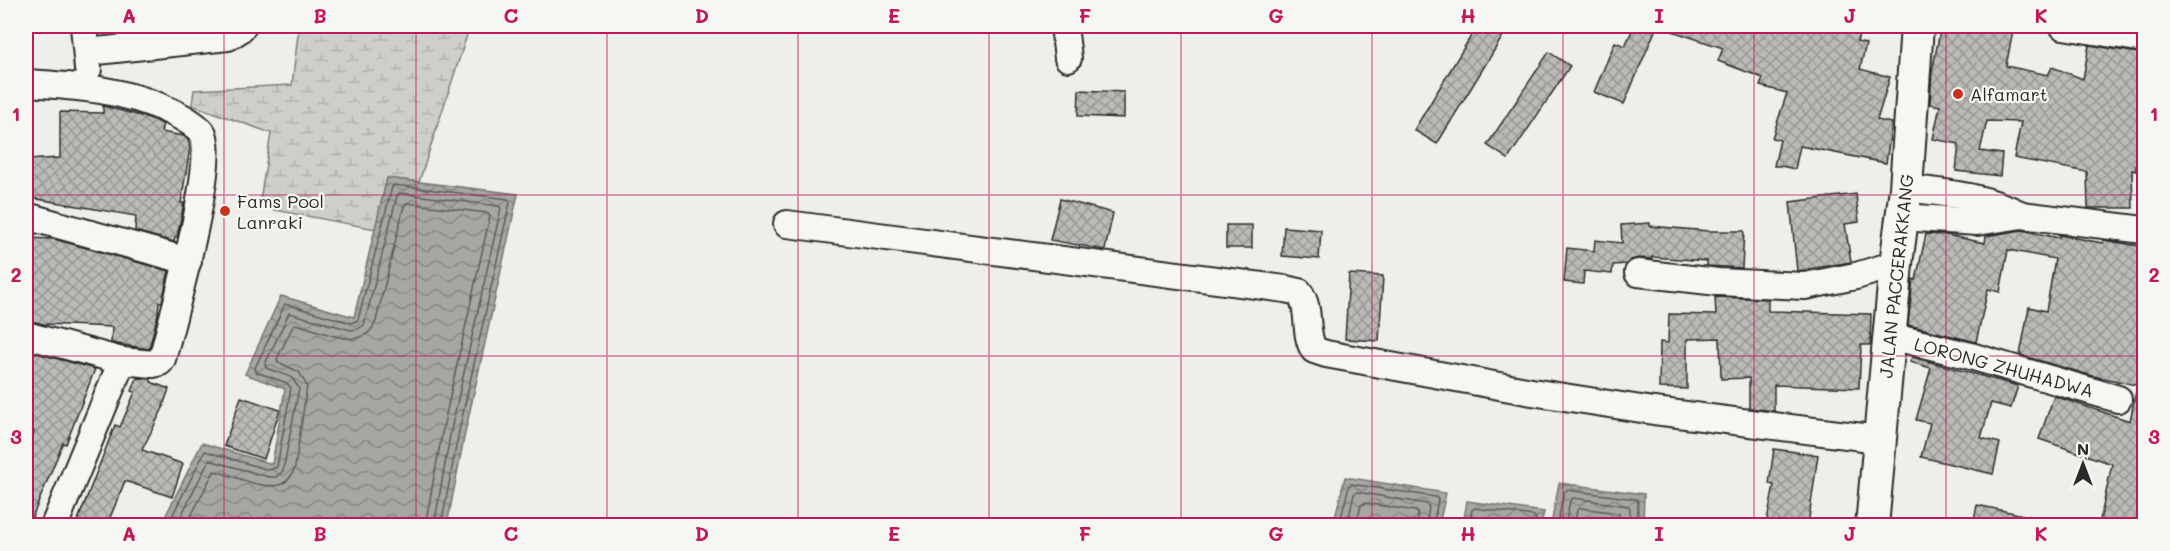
<svg xmlns="http://www.w3.org/2000/svg" width="2170" height="551" font-family="Mali,sans-serif">
<style>
.wetland{fill:url(#wetland-marsh);stroke:#7c7c7a;stroke-width:1.5}
.water{fill:url(#water-waves);stroke:#757573;stroke-width:1.5}
.lines{fill:none;stroke-linecap:round;stroke-linejoin:round}
.shore{stroke:#5c5c5b;stroke-width:1.5}
.building{fill:url(#building-cross-hatch);stroke:#2b2b2b;stroke-width:1.5}
.minor-casing{stroke:#2b2b2b;stroke-width:30}
.major-casing{stroke:#2b2b2b;stroke-width:36}
.minor{stroke:#f6f6f2;stroke-width:26}
.major{stroke:#f6f6f2;stroke-width:32}
.grid{fill:none;stroke:#c2185b;stroke-width:1.5;stroke-opacity:0.55}
.poi-dot{fill:#c8321e;stroke:#f6f6f2;stroke-width:2}
.labels{text-anchor:middle;dominant-baseline:central;stroke-width:4.5;stroke-linejoin:round;paint-order:stroke}
.poi-label{font-size:18px;fill:#2b2b2b;stroke:#f6f6f2;text-anchor:start}
.street-label{font-size:18px;fill:#2b2b2b;stroke:#f6f6f2}
.neatline{fill:none;stroke:#c2185b;stroke-width:2}
.grid-label{font-size:20px;text-anchor:middle;font-weight:bold;fill:#c2185b}
</style>
<defs>
<pattern id="wetland-marsh" width="20" height="14" patternUnits="userSpaceOnUse" patternTransform="scale(1.5)"><rect width="20" height="14" fill="#cececa"/><path d="M1 5h8M5 5V1M11 12h8M15 12V8" fill="none" stroke="#b1b1ae"/></pattern>
<pattern id="water-waves" width="16" height="10" patternUnits="userSpaceOnUse" patternTransform="scale(1.5)"><rect width="16" height="10" fill="#a6a6a3"/><path d="M0 5q4-4 8 0t8 0" fill="none" stroke="#878785"/></pattern>
<pattern id="building-cross-hatch" width="8" height="8" patternUnits="userSpaceOnUse" patternTransform="scale(1.5)"><rect width="8" height="8" fill="#babab7"/><path d="M0 0l8 8M0 8l8-8" fill="none" stroke="#979795"/></pattern>
</defs>
<rect width="100%" height="100%" fill="#eeeeea"/>
<filter id="ink" filterUnits="userSpaceOnUse"><feTurbulence type="fractalNoise" baseFrequency=".0167" numOctaves="2"/><feDisplacementMap in="SourceGraphic" scale="12" xChannelSelector="R" yChannelSelector="G"/><feConvolveMatrix kernelMatrix="1 2 1 2 8 2 1 2 1" color-interpolation-filters="sRGB"/></filter>
<g filter="url(#ink)">
<polygon class="wetland" points="299,26 470,26 419,182 387,178 375,229 259,207 271,133 192,105 194,90 292,85"/>
<g class="water">
<polygon points="387,178 518,194 465,433 447,525 161,525 202,443 272,464 285,389 245,374 281,296 354,317"/>
<polygon points="1345,477 1446,493 1439,525 1333,525"/>
<polygon points="1559,483 1644,494 1643,525 1551,525"/>
<polygon points="1467,501 1544,512 1541,525 1463,525"/>
</g>
<g class="lines">
<g class="shore">
<polyline points="167,526 205,451 269,470 277,467 291,388 287,383 256,372 255,368 285,304 351,323 358,320 392,187 394,185 508,199 510,202 459,431 441,526"/>
<polyline points="176,526 209,460 269,477 276,477 283,471 299,388 291,377 266,368 265,364 289,313 351,330 358,329 364,325 397,196 400,193 498,206 501,208 451,430 434,526"/>
<path d="M186,526l28,-55c24,4 70,34 81,-4l12,-81 -8,-14 -21,-10 -1,-3 17,-35c25,4 69,32 82,-3l28,-115 3,-3 80,10 3,3 -47,212 -18,98"/>
<polyline points="1339,526 1349,486 1351,484 1436,497 1438,500 1433,526"/>
<polyline points="1347,526 1354,494 1357,492 1427,504 1429,507 1426,526"/>
<polyline points="1356,526 1361,505 1364,503 1416,511 1418,514 1417,526"/>
<polyline points="1469,526 1472,510 1475,508 1534,516 1536,519 1535,526"/>
<polyline points="1557,526 1564,492 1567,490 1636,499 1638,502 1637,526"/>
<polyline points="1565,526 1570,501 1573,498 1628,506 1630,508 1629,526"/>
<polyline points="1574,526 1577,510 1580,508 1619,513 1620,526"/>
</g>
</g>
<g class="building">
<polygon points="1477,26 1509,26 1437,144 1414,130"/>
<polygon points="1634,26 1657,26 1624,104 1594,92 1615,42 1625,46"/>
<polygon points="1666,26 1861,26 1857,42 1866,44 1860,69 1890,77 1877,120 1892,123 1886,163 1800,146 1795,169 1781,166 1774,166 1780,140 1772,138 1787,93 1760,86 1763,78 1718,61 1723,48 1666,29"/>
<polygon points="1941,26 2014,26 2006,66 2048,75 2052,67 2083,79 2089,45 2145,54 2145,144 2137,143 2136,171 2132,170 2133,208 2088,208 2087,172 2014,158 2021,122 1987,121 1980,151 2002,154 2000,176 1956,171 1959,144 1933,139 1940,106 1930,104 1932,72"/>
<polygon points="1549,52 1570,66 1508,159 1487,145"/>
<polygon points="1079,90 1124,92 1124,118 1078,116"/>
<polygon points="103,106 149,118 163,124 161,132 184,136 188,140 190,148 181,203 184,203 177,237 175,237 174,242 135,231 136,216 26,197 26,160 60,158 60,112 103,113"/>
<polygon points="1856,194 1859,222 1845,224 1851,262 1797,271 1790,202"/>
<polygon points="1060,199 1113,213 1105,250 1050,240"/>
<polygon points="1650,223 1650,226 1709,231 1744,231 1742,268 1707,266 1707,261 1652,257 1652,259 1639,258 1631,260 1626,264 1613,265 1612,274 1584,271 1583,284 1564,282 1567,248 1594,251 1595,240 1622,243 1621,225"/>
<rect x="1226" y="225" width="26" height="23"/>
<polygon points="1284,227 1321,230 1319,259 1282,256"/>
<polygon points="2022,230 2059,238 2059,235 2103,243 2103,240 2145,247 2145,471 2139,495 2145,496 2145,512 2142,525 2099,525 2112,464 2039,439 2054,396 2130,421 2137,386 2141,386 2093,376 2020,355 2029,307 2046,311 2055,259 2008,250 2000,292 1988,289 1976,342 1908,325 1913,279 1916,280 1926,234 1947,235 1985,243 1986,236"/>
<polygon points="26,238 54,239 169,271 162,302 159,302 158,314 149,349 111,343 112,327 44,324 26,320 27,260 26,260"/>
<polygon points="1349,274 1383,276 1379,341 1345,339"/>
<polygon points="1715,297 1768,299 1768,311 1871,314 1870,345 1861,345 1859,388 1774,385 1774,411 1749,408 1749,378 1721,379 1720,338 1687,339 1687,389 1659,388 1660,342 1668,343 1669,314 1716,315"/>
<polygon points="26,350 95,369 66,444 63,443 29,525 26,525 26,455 34,432 26,427"/>
<polygon points="1912,357 2018,386 2011,408 1991,403 1981,438 2000,443 1993,474 1921,457 1930,423 1916,420 1931,368 1910,362"/>
<polygon points="137,378 151,379 151,382 169,389 163,406 164,406 142,450 183,464 172,497 125,481 107,525 76,525 115,425 120,427 135,392 132,391"/>
<polygon points="241,397 280,410 264,459 224,446"/>
<polygon points="1774,449 1818,455 1808,525 1766,525 1774,485 1769,484"/>
<polygon points="1977,505 2038,518 2037,525 1973,525"/>
</g>
<g class="lines">
<g class="minor-casing">
<g id="minor">
<polyline points="84,26 88,69"/>
<polyline points="1064,26 1068,58"/>
<polyline points="2063,26 2144,39"/>
<polyline points="88,52 228,37 239,30 243,26"/>
<path d="M26,83c50,3 99,6 146,29 10,5 22,11 30,20 17,23 -31,192 -40,227l-2,3 -7,2 -31,-3 -68,165"/>
<path d="M1906,188c45,6 74,7 116,27"/>
<polyline points="26,216 188,261"/>
<polyline points="1902,217 1977,222 2022,215 2144,230"/>
<path d="M787,224l498,65 14,3c13,18 4,40 15,58l12,4 206,38 122,19 225,28"/>
<polyline points="1638,273 1718,282 1805,286 1856,276 1896,264"/>
<polyline points="26,335 122,361"/>
<polyline points="1890,336 1967,355 2118,399"/>
</g>
</g>
<g class="major-casing">
<polyline id="major" points="1872,526 1896,264 1906,188 1917,26"/>
</g>
<use href="#minor" class="minor"/>
<use href="#major" class="major"/>
</g>
</g>
<path class="grid" d="M224,26v500M416,26v500M607,26v500M798,26v500M989,26v500M1181,26v500M1372,26v500M1563,26v500M1754,26v500M1946,26v500M26,195h2118M26,356h2118"/>
<g class="poi-dot">
<circle cx="1958" cy="94" r="6"/>
<circle cx="225" cy="211" r="6"/>
</g>
<g class="labels">
<g class="poi-label">
<text x="1970" y="94">Alfamart</text>
<text x="237" y="201">Fams Pool<tspan x="237" dy="21">Lanraki</tspan></text>
</g>
<g class="street-label">
<text transform="translate(1896 276) rotate(-84)">JALAN PACCERAKKANG</text>
<text transform="translate(2004 367) rotate(15)">LORONG ZHUHADWA</text>
</g>
</g>
<rect width="2170" height="551" fill="none" stroke="#f6f6f2" stroke-width="66"/>
<g transform="translate(2083 464)" stroke="#f6f6f2" stroke-width="4.5" paint-order="stroke">
<path d="M0-4.5L10 22L0 15L-10 22Z" fill="#2b2b2b"/>
<text y="-9" font-size="16" font-weight="bold" text-anchor="middle" fill="#2b2b2b">N</text>
</g>
<rect x="33" y="33" width="2104" height="485" class="neatline"/>
<g class="grid-label">
<text x="129" y="23">A</text>
<text x="320" y="23">B</text>
<text x="511" y="23">C</text>
<text x="702" y="23">D</text>
<text x="894" y="23">E</text>
<text x="1085" y="23">F</text>
<text x="1276" y="23">G</text>
<text x="1468" y="23">H</text>
<text x="1659" y="23">I</text>
<text x="1850" y="23">J</text>
<text x="2041" y="23">K</text>
<text x="16" y="121">1</text>
<text x="2154" y="121">1</text>
<text x="16" y="282">2</text>
<text x="2154" y="282">2</text>
<text x="16" y="444">3</text>
<text x="2154" y="444">3</text>
<text x="129" y="541">A</text>
<text x="320" y="541">B</text>
<text x="511" y="541">C</text>
<text x="702" y="541">D</text>
<text x="894" y="541">E</text>
<text x="1085" y="541">F</text>
<text x="1276" y="541">G</text>
<text x="1468" y="541">H</text>
<text x="1659" y="541">I</text>
<text x="1850" y="541">J</text>
<text x="2041" y="541">K</text>
</g>
</svg>
